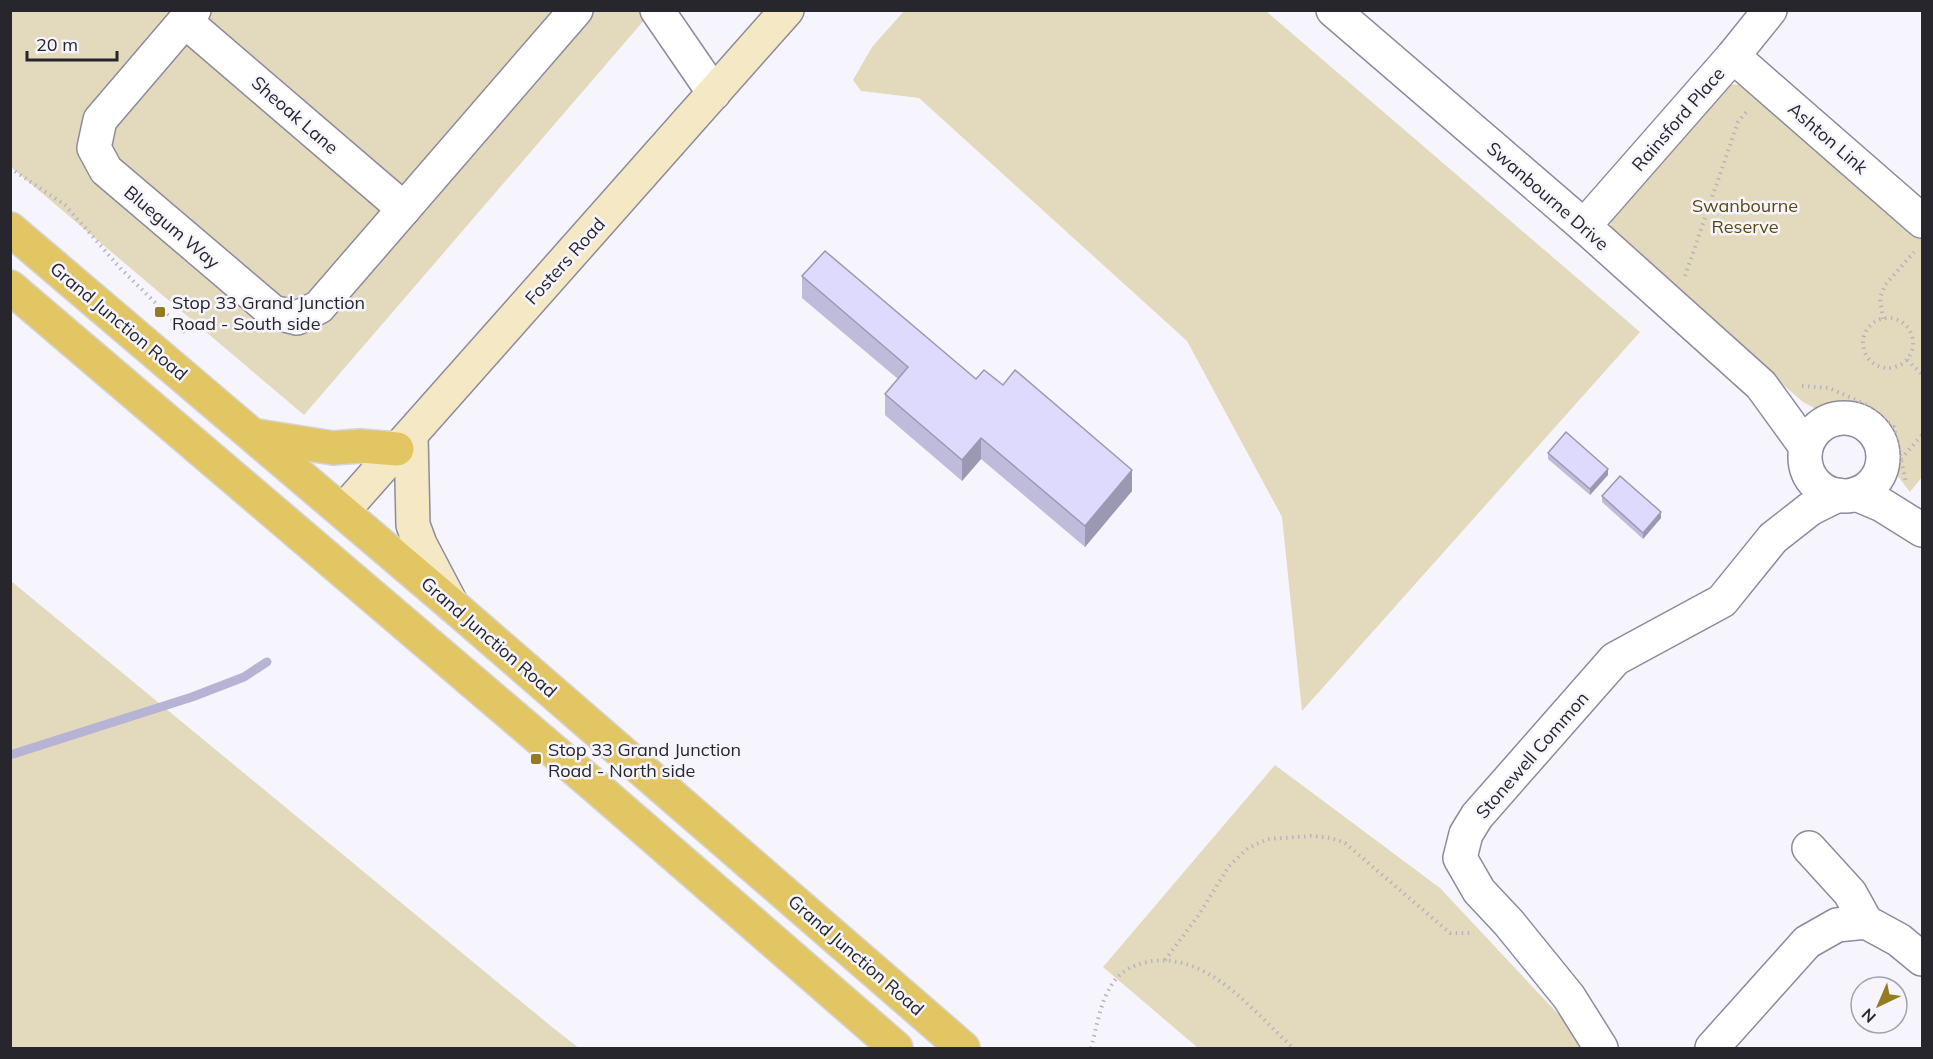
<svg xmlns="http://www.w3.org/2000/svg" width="1933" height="1059" font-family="Mulish,sans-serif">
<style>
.green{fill:#e3dabe}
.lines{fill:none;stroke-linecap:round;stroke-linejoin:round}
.stream{stroke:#b7b3d4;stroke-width:9}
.minor-casing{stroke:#8d8a9d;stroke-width:36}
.secondary-casing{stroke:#8d8a9d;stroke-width:36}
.trunk-casing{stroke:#d4d4d5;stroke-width:36}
.path{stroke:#b6b5bc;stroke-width:4;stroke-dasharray:1.5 4.5;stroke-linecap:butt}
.minor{stroke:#fff;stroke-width:33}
.secondary{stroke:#f4e9c4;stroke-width:33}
.trunk{stroke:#e2c663;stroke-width:33}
.wall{fill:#bfbbda}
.shaded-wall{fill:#9b99b1}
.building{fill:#dedafd;stroke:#9b99b1;stroke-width:1.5}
.poi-dot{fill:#957c23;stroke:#f6f5fd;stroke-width:2}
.labels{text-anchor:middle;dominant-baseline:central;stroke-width:5;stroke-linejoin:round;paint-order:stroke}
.street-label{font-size:18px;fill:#27262d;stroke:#f6f5fd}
.park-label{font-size:18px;fill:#5a4a0e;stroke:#f6f5fd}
.poi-label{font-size:18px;fill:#27262d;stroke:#f6f5fd;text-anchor:start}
</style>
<rect width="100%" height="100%" fill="#f6f5fd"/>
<g class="green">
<polygon points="11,11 652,11 304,415 11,167"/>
<polygon points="904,11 1266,11 1640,332 1302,711 1282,517 1187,341 919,98 861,91 853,80 872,47"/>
<path d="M1746,84l176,149v244l-12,15 -14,-18 -9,-41 -11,-13 -22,-12 -36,2 -15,-8 -176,-152c-10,-9 -16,-18 -17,-31l117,-134z"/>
<polygon points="11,581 552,1027 579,1048 11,1048"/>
<polygon points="1275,765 1440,888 1574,1031 1583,1048 1198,1048 1103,967"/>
</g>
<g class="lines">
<polyline class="stream" points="10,755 192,697 244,677 267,662"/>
<g class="minor-casing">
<g id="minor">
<polyline points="194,10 100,120 94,148 106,170 273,312 297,318 319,307 576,10"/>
<polyline points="657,10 714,93"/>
<polyline points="1333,10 1584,226 1761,385 1806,447"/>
<polyline points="185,21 404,209"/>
<polyline points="1733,56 1922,221"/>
<polyline points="1584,226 1733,56 1770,10"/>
<circle cx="1844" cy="457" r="39"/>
<polyline points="1856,494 1882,505 1922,530"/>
<polyline points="1809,848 1850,893 1866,922"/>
<polyline points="1601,1048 1569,997 1509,923 1479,891 1460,858 1466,834 1477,816 1615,659 1722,601 1773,538 1810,509 1838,495"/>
<polyline points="1712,1048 1807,942 1837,925 1866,922 1899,940 1922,959"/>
</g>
</g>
<g class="secondary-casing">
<g id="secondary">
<polyline points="411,435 413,525 420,544 452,605"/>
<polyline points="343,511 787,10"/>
</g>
</g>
<g class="trunk-casing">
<g id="trunk">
<polyline points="10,229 452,605 963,1048"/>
<polyline points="10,287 596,787 896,1048"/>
<polyline points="257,436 333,448 360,446 397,449"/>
</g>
</g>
<g class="path">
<polyline points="10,168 65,205 121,269 187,334"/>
<polyline points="1685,276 1738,122 1748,110"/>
<circle cx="1888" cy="343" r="25"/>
<polyline points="1883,319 1880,298 1885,285 1914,252"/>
<polyline points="1907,360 1922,374"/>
<polyline points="1802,386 1829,388 1863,403 1894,427 1906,483"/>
<polyline points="1901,459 1922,435"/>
<polyline points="1165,960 1198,916 1229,866 1248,848 1268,839 1311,836 1331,838 1345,843 1450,933 1474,933"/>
<path d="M1091,1048c6,-21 9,-47 22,-65 8,-13 25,-20 40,-22 57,-7 102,52 140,87"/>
</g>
<use href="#minor" class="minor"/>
<use href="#secondary" class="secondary"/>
<use href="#trunk" class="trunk"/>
</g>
<g class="wall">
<polygon points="802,276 976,379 1132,491 1085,547 981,459 962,481 885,415 885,394 898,379 802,298"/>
<polygon points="1548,453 1608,475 1590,495 1548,459"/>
<polygon points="1602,496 1661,518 1643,539 1602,502"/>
</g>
<g class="shaded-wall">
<polygon points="981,438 981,459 962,481 962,460"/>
<polygon points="1608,469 1608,475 1590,495 1590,489"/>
<polygon points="1132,470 1132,491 1085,547 1085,526"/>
<polygon points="1661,512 1661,518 1643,539 1643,533"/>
</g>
<g class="building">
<polygon points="825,251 976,379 984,370 1003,385 1015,370 1132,470 1085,526 981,438 962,460 885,394 908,367 802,276"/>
<polygon points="1566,432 1608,469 1590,489 1548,453"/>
<polygon points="1620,476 1661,512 1643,533 1602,496"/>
</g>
<g class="poi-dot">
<rect x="154" y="306" width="12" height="12" rx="3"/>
<rect x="530" y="753" width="12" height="12" rx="3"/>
</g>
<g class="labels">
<g class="street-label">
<text transform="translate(295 115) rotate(41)">Sheoak Lane</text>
<text transform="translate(1678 119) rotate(-49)">Rainsford Place</text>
<text transform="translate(1828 138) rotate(41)">Ashton Link</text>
<text transform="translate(1548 196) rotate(41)">Swanbourne Drive</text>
<text transform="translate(172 227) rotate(40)">Bluegum Way</text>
<text transform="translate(565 261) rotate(-48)">Fosters Road</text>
<text transform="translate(119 321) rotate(40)">Grand Junction Road</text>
<text transform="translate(489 637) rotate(41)">Grand Junction Road</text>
<text transform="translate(1532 755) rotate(-49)">Stonewell Common</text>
<text transform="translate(856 955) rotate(41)">Grand Junction Road</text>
</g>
<g class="park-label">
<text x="1745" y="205">Swanbourne<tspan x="1745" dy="21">Reserve</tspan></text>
</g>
<g class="poi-label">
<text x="172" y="302">Stop 33 Grand Junction<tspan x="172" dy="21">Road - South side</tspan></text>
<text x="548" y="749">Stop 33 Grand Junction<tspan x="548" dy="21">Road - North side</tspan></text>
</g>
</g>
<rect width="1933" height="1059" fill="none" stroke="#27262d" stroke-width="24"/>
<g transform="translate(1879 1005) rotate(224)"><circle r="28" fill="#f6f5fd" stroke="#a3a2aa" stroke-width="1.5"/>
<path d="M0-4.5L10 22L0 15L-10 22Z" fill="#957c23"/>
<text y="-9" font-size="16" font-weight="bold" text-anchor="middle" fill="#27262d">N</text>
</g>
<path d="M27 51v9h90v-9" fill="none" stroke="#27262d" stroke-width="3"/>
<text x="36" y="51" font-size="18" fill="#27262d" stroke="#f6f5fd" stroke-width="4.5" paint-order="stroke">20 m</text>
</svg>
